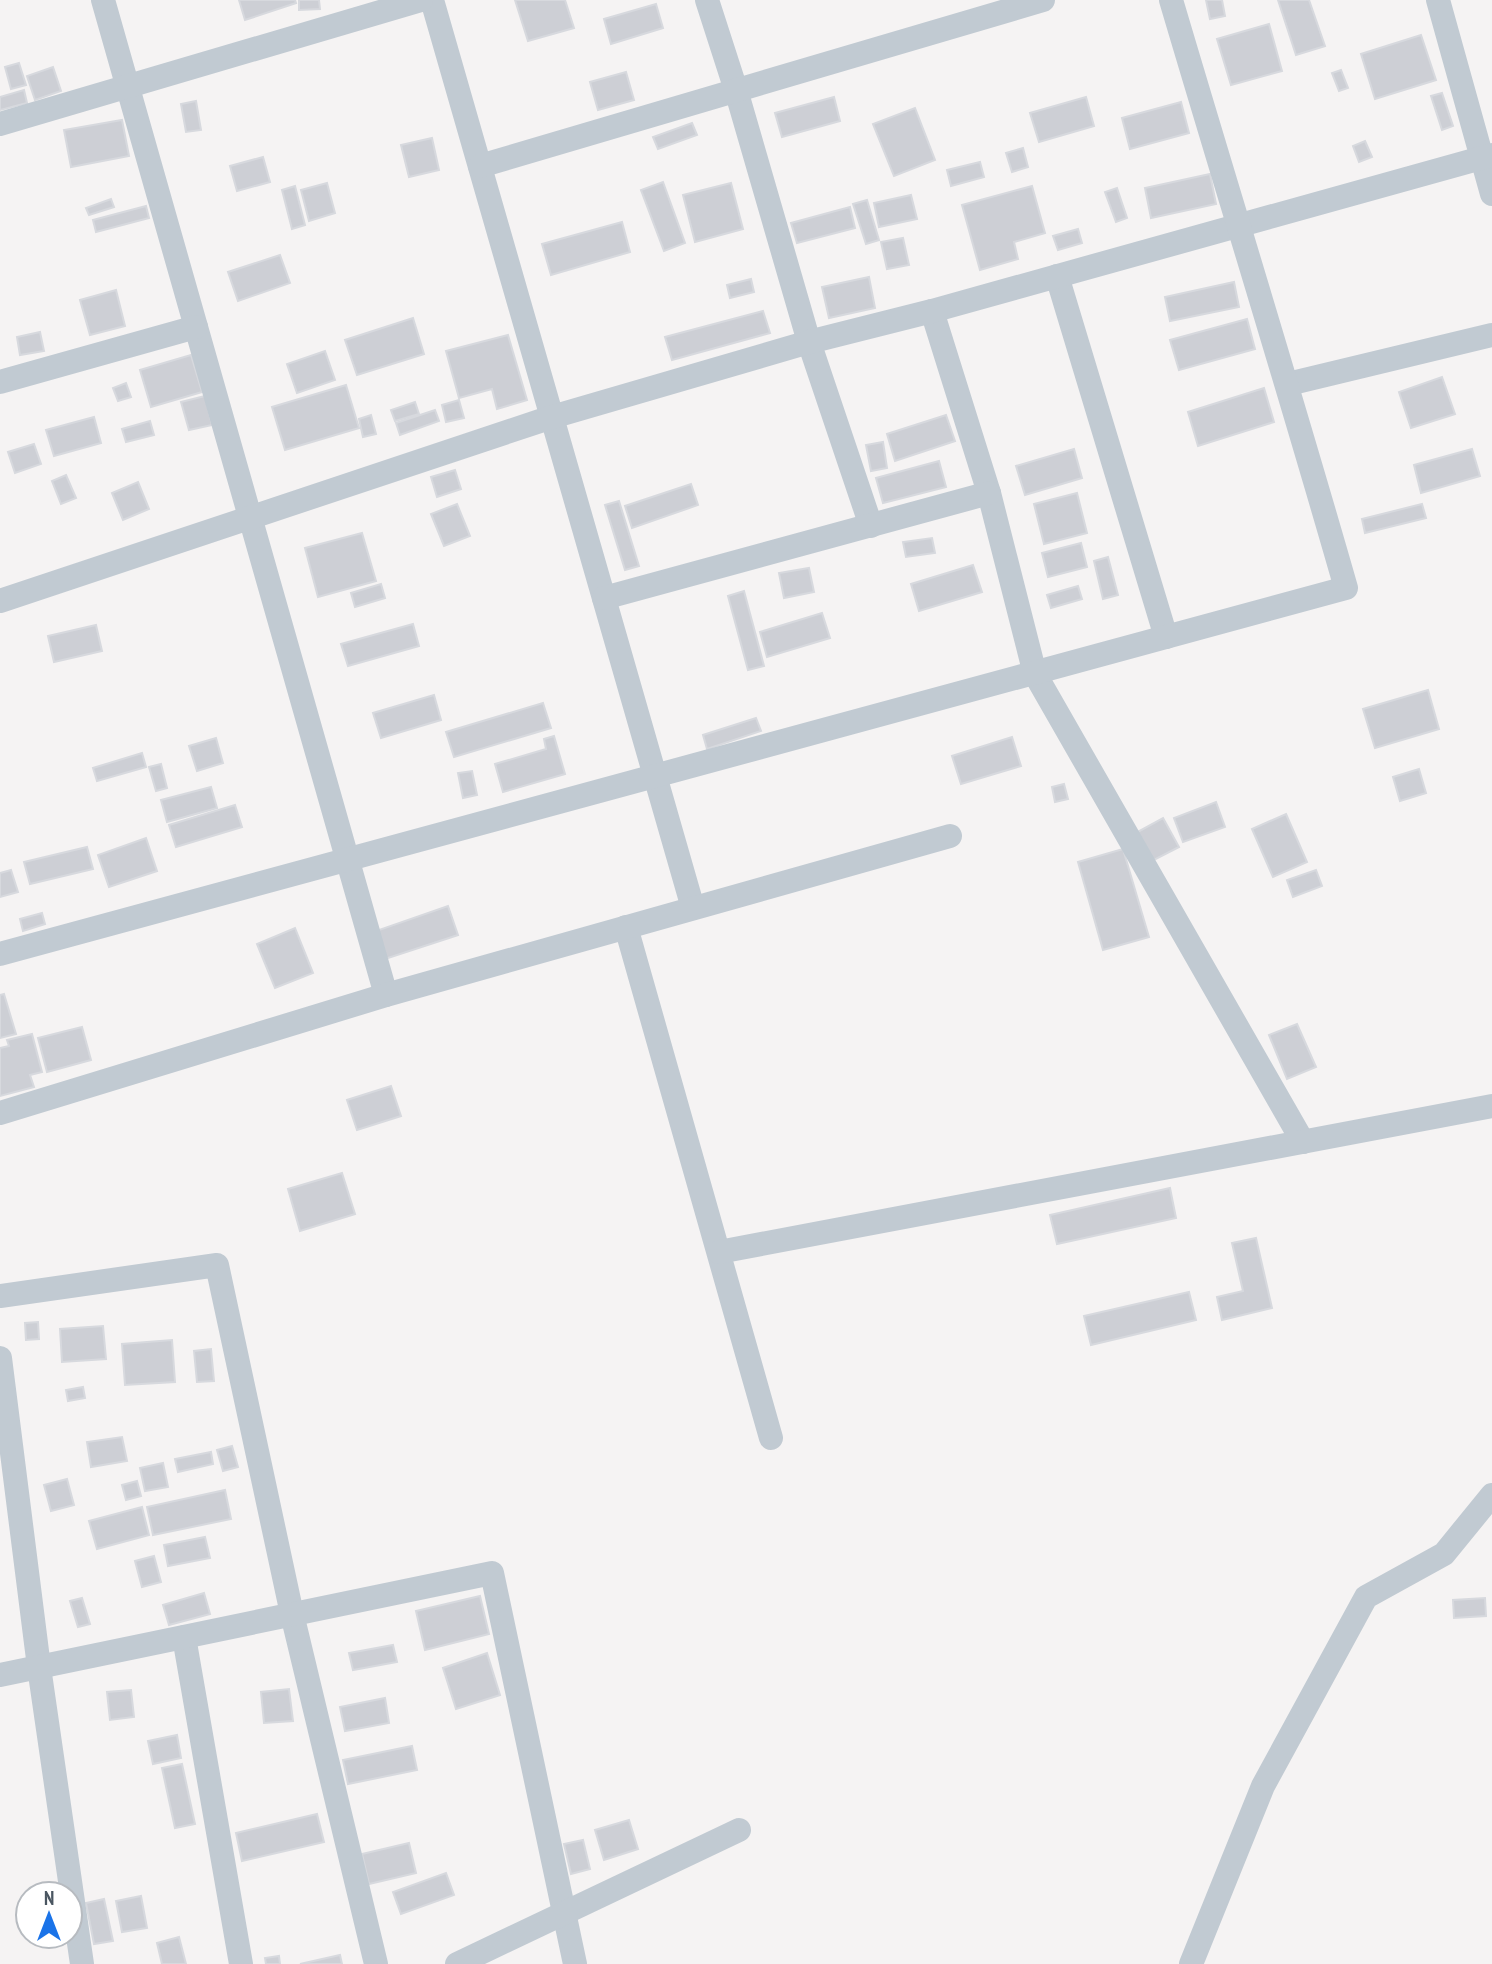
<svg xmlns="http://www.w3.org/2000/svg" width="1492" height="1964" font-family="'PT Sans Narrow',sans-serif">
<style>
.building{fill:#cdcfd5;stroke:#d7d9de;stroke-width:2}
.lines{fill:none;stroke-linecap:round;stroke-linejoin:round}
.minor{stroke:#c1cad2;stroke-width:24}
</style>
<rect width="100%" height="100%" fill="#f5f3f3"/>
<g class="building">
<polygon points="239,0 295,0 296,3 245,20"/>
<polygon points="299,0 319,0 320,9 299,10"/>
<polygon points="515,0 565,0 574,28 528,41"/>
<polygon points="1206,0 1222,0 1225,16 1210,19"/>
<polygon points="1278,0 1309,0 1325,46 1296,55"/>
<polygon points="656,4 663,28 611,44 604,19"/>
<polygon points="1269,24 1282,71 1231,85 1217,39"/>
<polygon points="1421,35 1436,80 1375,99 1361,54"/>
<polygon points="19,63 26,85 11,89 5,67"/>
<polygon points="53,67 61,91 35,100 27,76"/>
<polygon points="1341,70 1348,88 1339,91 1332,73"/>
<polygon points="626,72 634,100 598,110 590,82"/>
<polygon points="24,90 27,103 0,110 0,97"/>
<polygon points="1442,93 1453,126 1442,130 1431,96"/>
<polygon points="834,97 840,121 782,137 775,113"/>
<polygon points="1086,97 1094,126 1039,142 1030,113"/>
<polygon points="196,101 201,130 186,132 181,104"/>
<polygon points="1181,102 1189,133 1130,149 1122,118"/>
<polygon points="915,108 935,160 894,176 873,124"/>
<polygon points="122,120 129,156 71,167 64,130"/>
<polygon points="692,123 697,135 658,149 653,137"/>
<polygon points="432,138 439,170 409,177 401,145"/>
<polygon points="1365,141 1372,157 1359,162 1353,146"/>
<polygon points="1023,148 1028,167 1012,172 1006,153"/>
<polygon points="263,157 270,182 237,191 230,166"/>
<polygon points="980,162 984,177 951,186 947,170"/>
<polygon points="1210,174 1216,204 1151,218 1145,188"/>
<polygon points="663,182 685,243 664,251 641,190"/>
<polygon points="327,183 335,213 309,221 301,190"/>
<polygon points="731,183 743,229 695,242 683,195"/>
<polygon points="295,186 305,225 292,229 282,190"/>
<polygon points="1032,186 1045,233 1014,242 1018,259 980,270 962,205"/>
<polygon points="1117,188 1127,218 1116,222 1105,192"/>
<polygon points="911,195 917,219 879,227 874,203"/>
<polygon points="111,199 114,207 89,215 86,208"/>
<polygon points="867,200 879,240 866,244 853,204"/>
<polygon points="146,206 149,218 96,232 93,220"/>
<polygon points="850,207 855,228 797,243 791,223"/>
<polygon points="622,222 630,252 551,275 542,244"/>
<polygon points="1078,229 1082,243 1058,250 1053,236"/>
<polygon points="903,238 909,265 887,269 881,242"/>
<polygon points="280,255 290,283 238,301 228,272"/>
<polygon points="869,277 875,308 829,318 822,287"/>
<polygon points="751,279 754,292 730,298 727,285"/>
<polygon points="1234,282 1239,307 1170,321 1165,297"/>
<polygon points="116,290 125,326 90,335 80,300"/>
<polygon points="763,311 770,333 672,360 665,337"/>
<polygon points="413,318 424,354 357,375 345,340"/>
<polygon points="1247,319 1255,349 1179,370 1170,340"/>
<polygon points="40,332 44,351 20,355 17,337"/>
<polygon points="508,335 527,400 497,409 492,389 459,398 446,351"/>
<polygon points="325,351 335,380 297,393 287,364"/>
<polygon points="191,355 202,392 151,407 140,370"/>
<polygon points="1442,377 1455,414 1411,428 1399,392"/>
<polygon points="126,383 131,397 118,401 113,388"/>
<polygon points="346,385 359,428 285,450 272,407"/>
<polygon points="1264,388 1274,422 1198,446 1188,412"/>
<polygon points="205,396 212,425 189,430 181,402"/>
<polygon points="459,400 464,418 446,422 442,405"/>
<polygon points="415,402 419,414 395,421 391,410"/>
<polygon points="435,410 439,421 400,435 396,423"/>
<polygon points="371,415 376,434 363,437 359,419"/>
<polygon points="946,415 955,441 895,461 887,434"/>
<polygon points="94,417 101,443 54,456 46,430"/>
<polygon points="150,421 154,435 126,442 122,429"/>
<polygon points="883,442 887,468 871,471 866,445"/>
<polygon points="34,444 41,464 15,473 8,452"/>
<polygon points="1074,449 1082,478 1025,495 1016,466"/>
<polygon points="1472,449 1480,476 1421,493 1414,465"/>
<polygon points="939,461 946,487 883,503 876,478"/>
<polygon points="455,470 461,489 437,497 431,477"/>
<polygon points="66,475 76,498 61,504 52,481"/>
<polygon points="138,482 149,509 123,520 112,493"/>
<polygon points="691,484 698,505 632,528 625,506"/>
<polygon points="1077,493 1087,533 1044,544 1034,504"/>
<polygon points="619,501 639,566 625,570 605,505"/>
<polygon points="457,504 470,536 444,546 431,514"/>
<polygon points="1422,504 1426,518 1365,533 1362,519"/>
<polygon points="362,533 376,581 318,597 305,548"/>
<polygon points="932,538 935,553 906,557 903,542"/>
<polygon points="1081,543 1087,567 1048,577 1042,553"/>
<polygon points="1108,557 1118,595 1103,599 1094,561"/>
<polygon points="973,565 982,592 919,611 911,584"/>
<polygon points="809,568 814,592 784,598 779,573"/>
<polygon points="381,584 385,598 355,607 351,593"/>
<polygon points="1078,586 1082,599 1051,608 1047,595"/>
<polygon points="744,591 764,666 748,670 728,596"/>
<polygon points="822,613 830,638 767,657 760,632"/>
<polygon points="413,624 419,646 348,666 341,644"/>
<polygon points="96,625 102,651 54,662 48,636"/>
<polygon points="1428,690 1439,729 1375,748 1363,709"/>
<polygon points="434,695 441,720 381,738 373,713"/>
<polygon points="543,703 551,728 454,757 446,732"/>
<polygon points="756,718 761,731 707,749 703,735"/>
<polygon points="554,736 565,774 503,792 495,764 546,749 544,739"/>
<polygon points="1012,737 1021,766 961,784 952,756"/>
<polygon points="216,738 223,763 197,771 189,746"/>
<polygon points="142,753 146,767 97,781 93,768"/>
<polygon points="161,764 167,788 156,791 149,767"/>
<polygon points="1419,769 1426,793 1400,801 1393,777"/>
<polygon points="472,771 477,795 463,798 458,773"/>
<polygon points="1064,784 1068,799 1055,802 1052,787"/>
<polygon points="211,787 217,808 167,822 161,800"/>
<polygon points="1216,802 1225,827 1183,842 1174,818"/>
<polygon points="235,805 242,827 176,847 169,825"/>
<polygon points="1286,814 1307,862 1273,877 1252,829"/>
<polygon points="1163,818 1179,847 1150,862 1134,834"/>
<polygon points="146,838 157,871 109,887 98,855"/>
<polygon points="87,847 93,869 30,884 24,862"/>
<polygon points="1123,849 1149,937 1103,950 1078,862"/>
<polygon points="11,870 18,892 0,897 0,873"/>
<polygon points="1316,870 1322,886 1293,897 1287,880"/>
<polygon points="448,906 458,935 385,959 376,931"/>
<polygon points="42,913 45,924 23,931 20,919"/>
<polygon points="295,928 313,973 275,988 257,944"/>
<polygon points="4,994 16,1034 0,1038 0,995"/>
<polygon points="1297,1024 1316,1067 1287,1079 1269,1035"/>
<polygon points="82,1027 91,1060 47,1072 38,1038"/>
<polygon points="32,1034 42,1072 30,1075 34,1087 0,1096 0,1048 9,1046 7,1040"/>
<polygon points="391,1086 401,1116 357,1130 347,1100"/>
<polygon points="342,1173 355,1214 300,1231 288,1189"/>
<polygon points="1170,1188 1176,1218 1057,1244 1050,1215"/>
<polygon points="1256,1238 1272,1308 1222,1320 1217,1297 1243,1291 1232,1243"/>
<polygon points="1189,1292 1196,1320 1091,1345 1084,1316"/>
<polygon points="38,1322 39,1339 26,1340 25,1323"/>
<polygon points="103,1326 106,1359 62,1362 60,1329"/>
<polygon points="172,1340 175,1382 125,1385 122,1344"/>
<polygon points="211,1349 214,1381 197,1382 194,1351"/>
<polygon points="83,1387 85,1398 68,1401 66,1390"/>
<polygon points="122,1437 127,1461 91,1467 87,1442"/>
<polygon points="232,1446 238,1467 223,1471 217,1450"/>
<polygon points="211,1452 213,1464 178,1472 175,1459"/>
<polygon points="163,1463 168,1487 145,1491 140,1468"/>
<polygon points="67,1479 74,1505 51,1511 44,1485"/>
<polygon points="137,1481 141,1496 126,1500 122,1485"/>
<polygon points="225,1490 231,1519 153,1535 147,1507"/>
<polygon points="142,1507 149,1535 97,1549 89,1521"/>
<polygon points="205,1537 210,1558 168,1566 164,1545"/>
<polygon points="154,1556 161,1582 142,1587 135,1561"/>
<polygon points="204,1593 210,1614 169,1625 163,1605"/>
<polygon points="480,1596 489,1634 425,1650 416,1611"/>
<polygon points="82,1598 90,1624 78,1627 70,1601"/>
<polygon points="1485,1598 1486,1616 1454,1618 1453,1600"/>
<polygon points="393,1645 397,1662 353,1670 349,1653"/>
<polygon points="487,1653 500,1695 456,1709 443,1668"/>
<polygon points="289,1689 293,1721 264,1723 261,1692"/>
<polygon points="131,1690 134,1717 110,1720 107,1692"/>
<polygon points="385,1698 389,1723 345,1731 340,1707"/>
<polygon points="177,1735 181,1758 153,1764 148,1741"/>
<polygon points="412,1746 417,1770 348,1784 343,1760"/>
<polygon points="182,1764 195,1824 175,1828 162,1768"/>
<polygon points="317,1814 324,1842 242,1861 236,1833"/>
<polygon points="629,1820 638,1849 604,1860 595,1830"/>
<polygon points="583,1840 590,1869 571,1874 564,1844"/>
<polygon points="409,1843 416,1873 369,1884 362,1854"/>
<polygon points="446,1873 454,1895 401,1914 393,1892"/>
<polygon points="141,1896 147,1928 122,1932 116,1901"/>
<polygon points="104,1899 113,1941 94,1944 86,1903"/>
<polygon points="179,1937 186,1964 162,1964 157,1943"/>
<polygon points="340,1955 342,1964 300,1964"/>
<polygon points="279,1956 280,1964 266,1964 265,1958"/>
</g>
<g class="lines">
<g class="minor">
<polyline points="103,0 386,995"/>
<polyline points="432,0 693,908"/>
<polyline points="707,0 736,90 809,342 871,526"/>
<polyline points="1438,0 1492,194"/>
<polyline points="0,124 421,0"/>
<polyline points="480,166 1043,0"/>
<polyline points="1057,276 1166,637"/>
<polyline points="932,311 989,493 1035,674 1303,1142"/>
<polyline points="0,382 196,327"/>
<polyline points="1288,384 1492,335"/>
<polyline points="604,598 989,493"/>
<polyline points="0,601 552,417 809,342 932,311 1492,155"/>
<polyline points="626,927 771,1438"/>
<path d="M0,954l1346,-366c-56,-196 -117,-392 -175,-588"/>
<polyline points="0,1113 386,995 950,836"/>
<polyline points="719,1252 1492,1106"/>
<polyline points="0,1296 217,1265 292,1614 376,1964"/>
<polyline points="0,1358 39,1667 82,1964"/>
<polyline points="184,1637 241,1964"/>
<polyline points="0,1675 492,1573 575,1964"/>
<polyline points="457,1964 739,1830"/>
<polyline points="1191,1964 1263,1786 1366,1597 1444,1554 1492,1495"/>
</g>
</g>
<g transform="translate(49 1915)"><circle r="33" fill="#ffffff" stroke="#b7bbc0" stroke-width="2"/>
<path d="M0-5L12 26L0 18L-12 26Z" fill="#1a73e8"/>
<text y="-10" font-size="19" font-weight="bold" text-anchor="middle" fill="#4a5661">N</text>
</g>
</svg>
